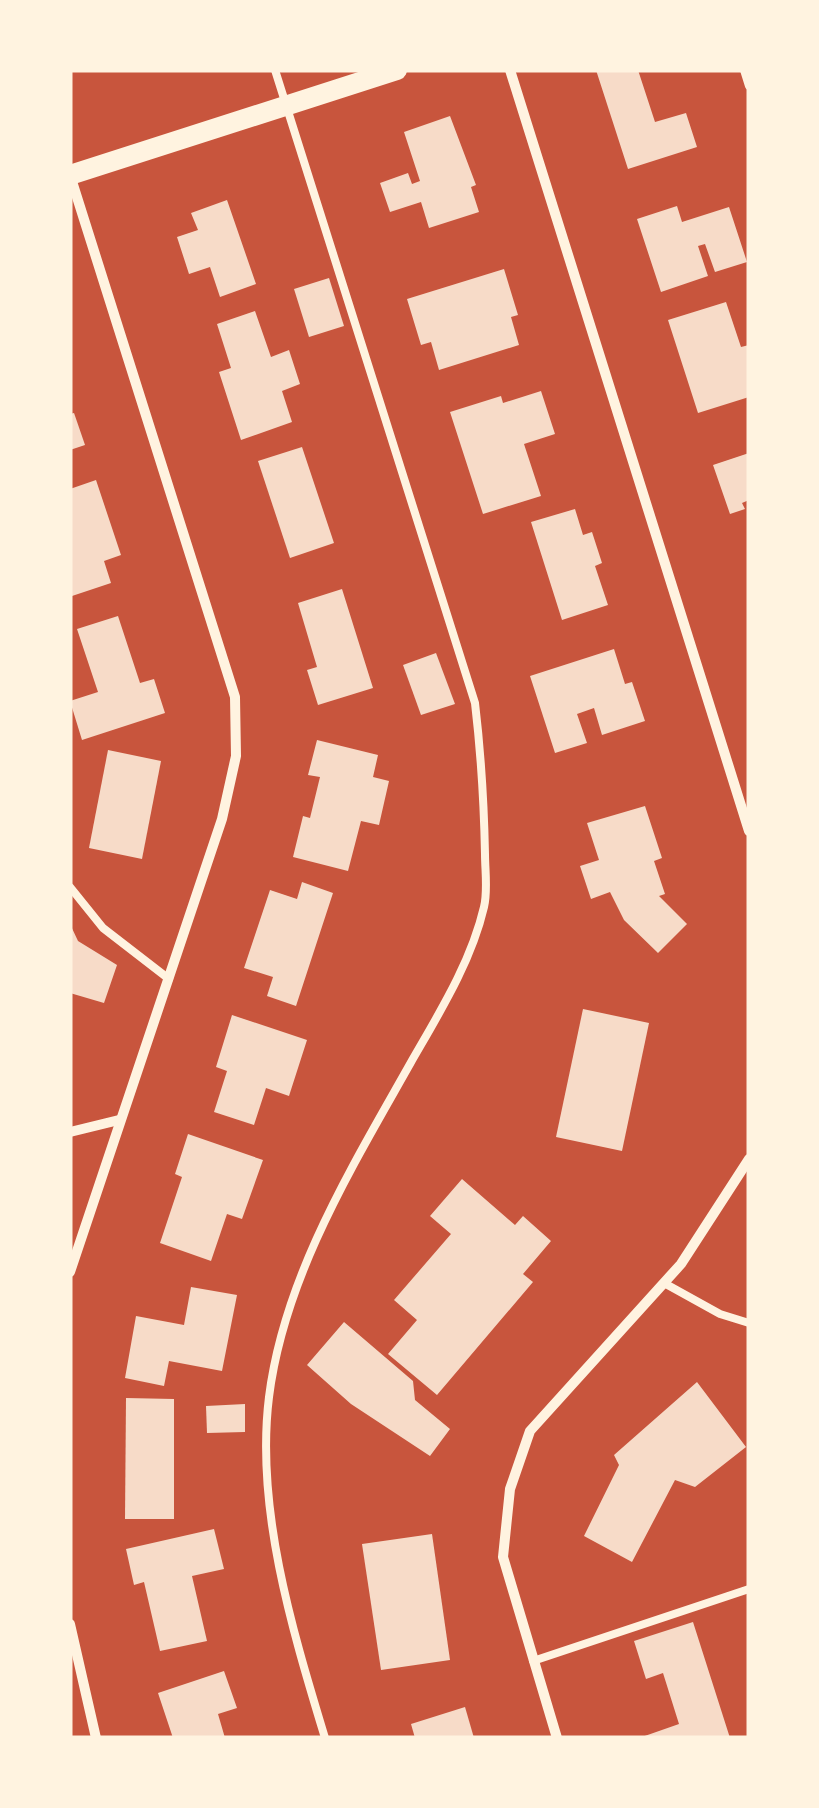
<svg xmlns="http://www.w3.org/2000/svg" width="819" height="1808" font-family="'Noto Serif',serif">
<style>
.building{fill:#f7dbc8}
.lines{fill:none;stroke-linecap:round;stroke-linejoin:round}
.service{stroke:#fff3e0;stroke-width:8}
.minor{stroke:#fff3e0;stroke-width:10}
.secondary{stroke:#fff3e0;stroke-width:20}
</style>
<rect width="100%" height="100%" fill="#c8553d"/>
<g class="building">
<polygon points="596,70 638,70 655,122 686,113 697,147 628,169"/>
<polygon points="450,116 476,185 471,187 479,212 429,228 421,202 390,212 380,183 408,173 412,184 420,181 404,132"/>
<polygon points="227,200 256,284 220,297 210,267 189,274 177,237 198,230 191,213"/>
<polygon points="677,206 682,222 729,207 747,262 715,272 705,244 698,246 708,276 661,292 637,219"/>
<polygon points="504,269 518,315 511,317 519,345 439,370 431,342 421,345 407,299"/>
<polygon points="329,278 344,326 309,337 294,289"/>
<polygon points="726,302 741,347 749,345 749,397 698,413 668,320"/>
<polygon points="255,311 271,357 289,350 300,384 282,391 292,422 241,440 219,372 231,368 217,324"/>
<polygon points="541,391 555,434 524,444 541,496 483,514 450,412 501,396 503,403"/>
<polygon points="74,413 85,445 70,450 70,414"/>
<polygon points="302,447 334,543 290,558 258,461"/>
<polygon points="749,453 749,500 742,503 745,509 730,514 713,465"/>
<polygon points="96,480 121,555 104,561 111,583 72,596 70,489"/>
<polygon points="575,509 583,535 592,532 602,563 595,566 608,605 562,620 531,522"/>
<polygon points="342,589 373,688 318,705 307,670 317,667 298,603"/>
<polygon points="118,616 140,683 154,679 165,713 82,740 70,701 98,692 77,629"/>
<polygon points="614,649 625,684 632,682 645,721 602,735 594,708 577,714 587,743 555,753 530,676"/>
<polygon points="436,653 455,704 421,715 403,665"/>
<polygon points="317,740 378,755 373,777 389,781 379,825 361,821 348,871 293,857 303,816 310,818 320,777 308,775"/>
<polygon points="108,750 161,761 142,859 89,848"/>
<polygon points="645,806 662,858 654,861 665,894 659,896 687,924 658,953 624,920 610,892 591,899 580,866 599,860 587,823"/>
<polygon points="302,882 333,893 296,1006 267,996 273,977 244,968 270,890 297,899"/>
<polygon points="70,924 78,941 117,965 104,1003 70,993"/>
<polygon points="583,1009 649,1023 622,1151 556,1137"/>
<polygon points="232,1015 307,1040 289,1096 266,1088 254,1125 214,1112 227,1071 216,1067"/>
<polygon points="188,1134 263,1160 242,1219 227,1214 211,1261 160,1243 182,1177 175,1174"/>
<polygon points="462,1179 515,1225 523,1216 551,1241 523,1274 533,1282 437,1395 388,1354 417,1320 394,1300 451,1234 430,1216"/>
<polygon points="191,1287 237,1295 222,1371 169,1361 164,1386 125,1378 136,1316 184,1325"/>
<polygon points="344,1322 413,1381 415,1400 450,1429 430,1456 351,1404 307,1365"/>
<polygon points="697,1382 746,1447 695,1487 675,1480 632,1562 584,1536 619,1465 614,1455"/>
<polygon points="126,1398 174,1399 174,1519 125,1519"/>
<polygon points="245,1404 245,1432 207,1433 206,1406"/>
<polygon points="214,1529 224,1569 192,1576 207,1641 160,1651 144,1582 134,1585 126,1549"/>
<polygon points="432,1534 450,1660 381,1670 362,1544"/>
<polygon points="693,1622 730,1738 639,1738 679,1724 663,1673 646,1679 634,1641"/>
<polygon points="224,1671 237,1708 218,1714 225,1738 173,1738 158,1693"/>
<polygon points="465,1707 474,1738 415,1738 411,1724"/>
</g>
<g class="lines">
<g class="service">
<path d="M275,70l200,633c6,51 9,100 10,151 0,17 3,37 -1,53 -13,56 -46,108 -74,157 -58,103 -126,213 -141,333 -14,112 24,235 56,341"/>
<polyline points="744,70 749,86"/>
<polyline points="70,887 103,928 169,979"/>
<polyline points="664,1283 720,1314 749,1323"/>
<polyline points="533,1661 749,1589"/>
</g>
<g class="minor">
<polyline points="510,70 749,831"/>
<polyline points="70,1132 119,1120"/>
<polyline points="70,1272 222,819 236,756 235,697 70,175"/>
<polyline points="70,1624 96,1738"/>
<polyline points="557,1738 503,1557 510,1489 530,1431 681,1264 749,1159"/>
</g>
<polyline class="secondary" points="70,175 397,70"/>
</g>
<rect width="819" height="1808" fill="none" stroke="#fff3e0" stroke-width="145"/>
</svg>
